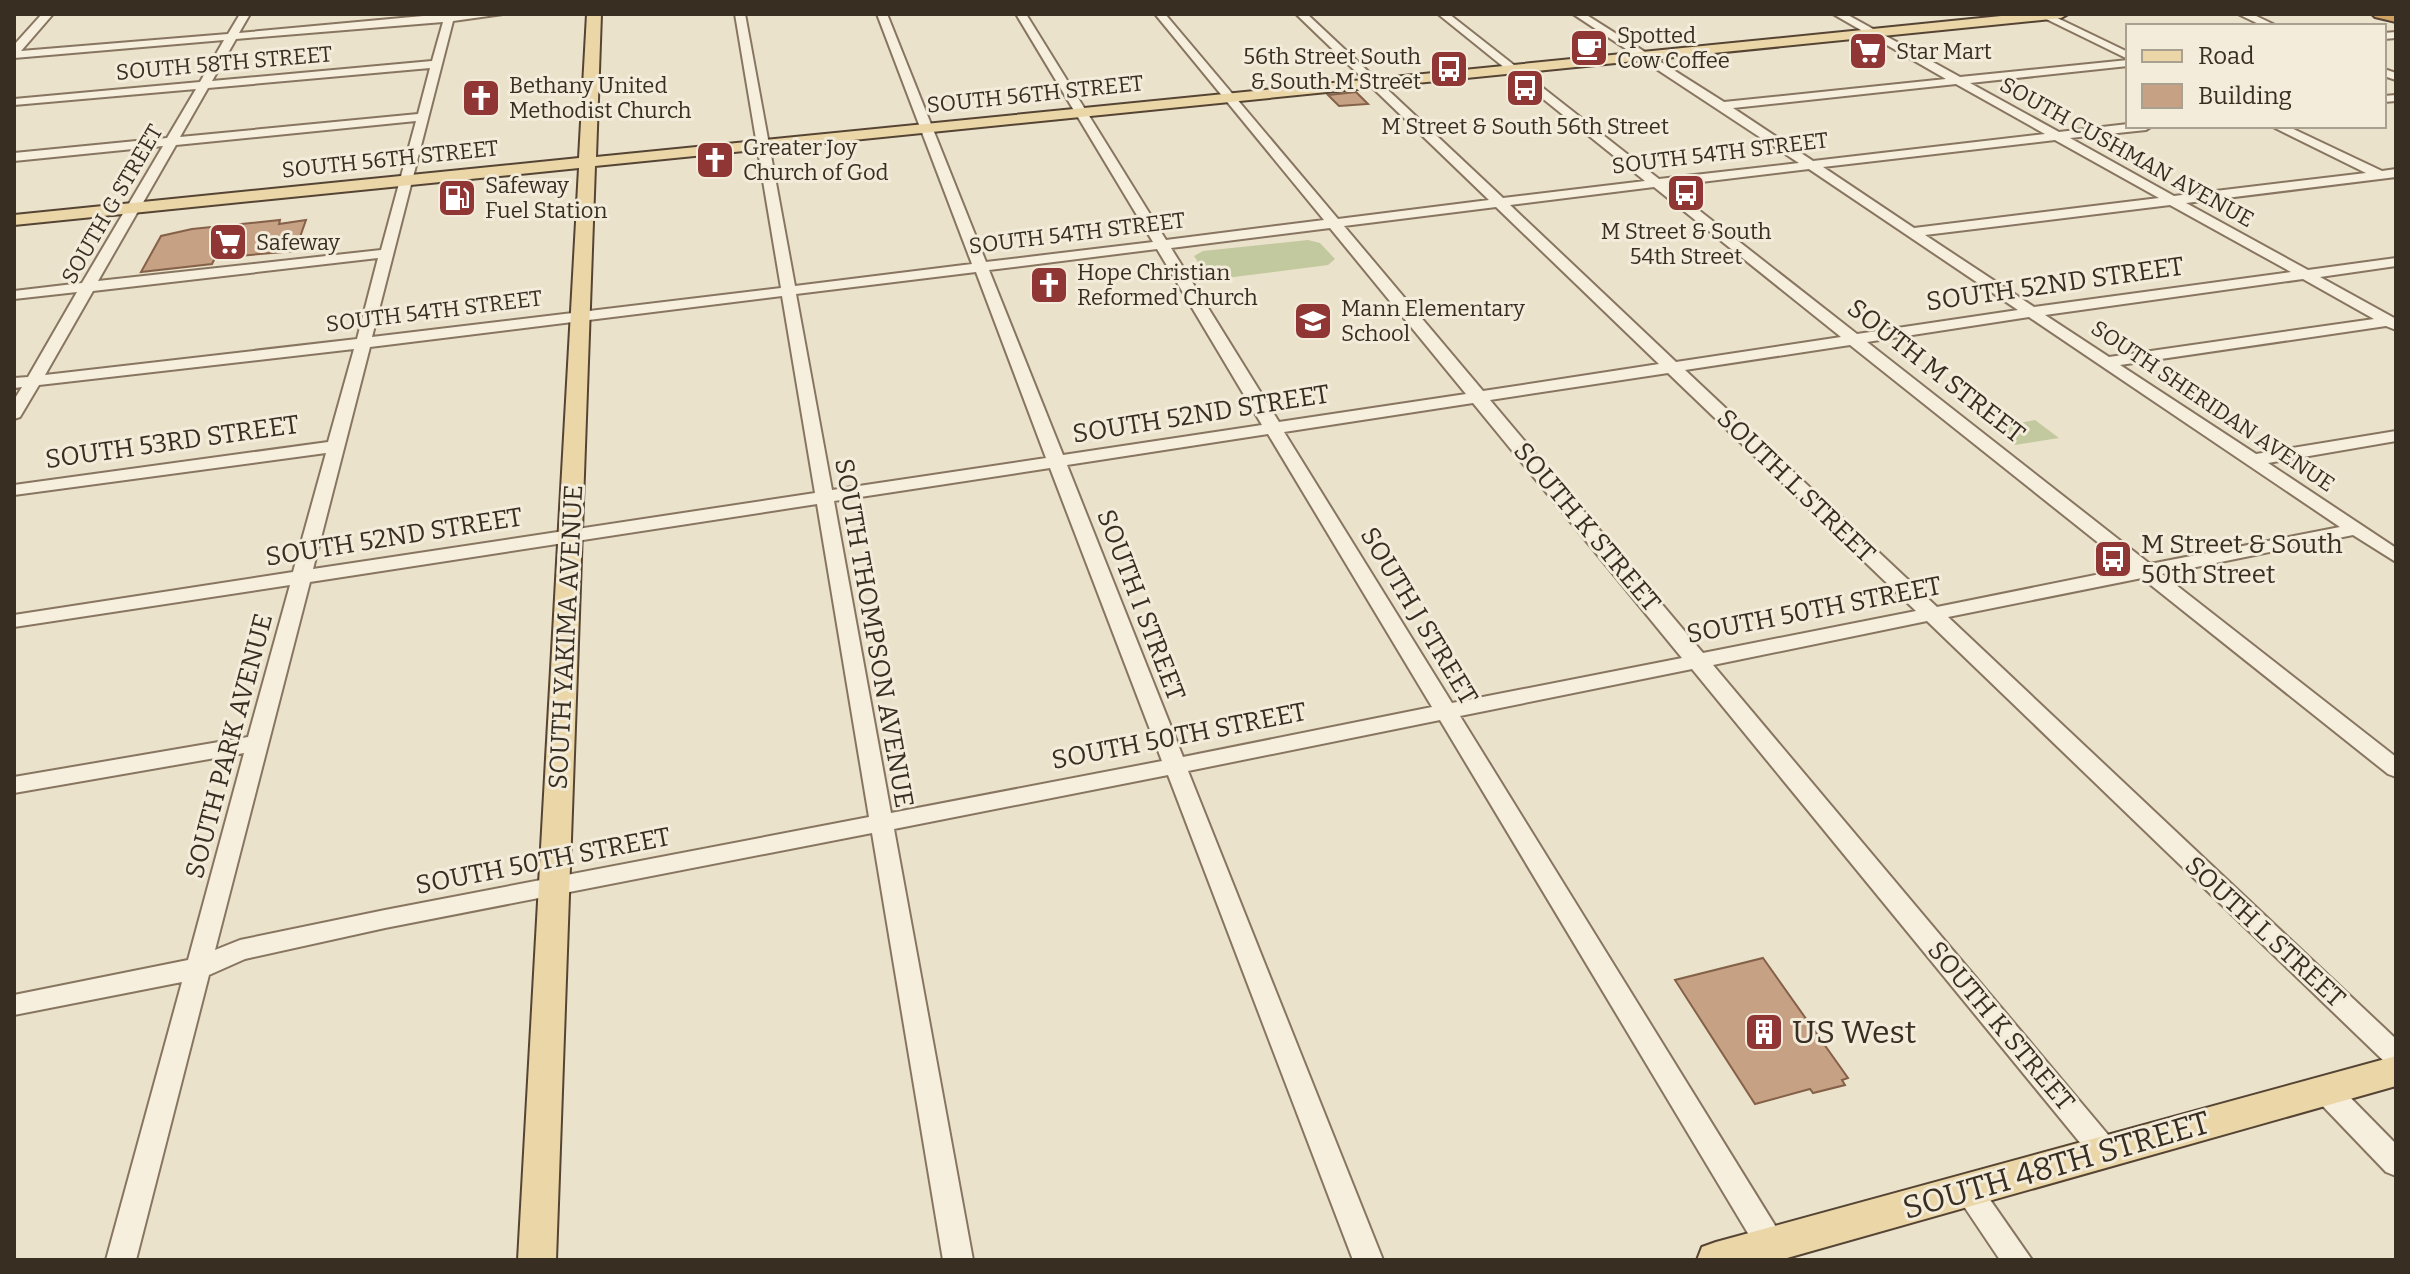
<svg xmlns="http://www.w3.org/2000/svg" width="2410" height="1274" font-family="Bitter,serif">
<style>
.green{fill:#c3c99f}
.building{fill:#c6a184;stroke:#846148;stroke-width:2}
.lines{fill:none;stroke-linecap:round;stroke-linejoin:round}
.minor-casing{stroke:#877560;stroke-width:4}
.major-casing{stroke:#554434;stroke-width:4}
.highway-casing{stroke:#554434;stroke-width:4}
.minor{fill:#f6efde;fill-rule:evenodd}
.major{fill:#ead6a7;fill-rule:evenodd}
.highway{fill:#d1a365;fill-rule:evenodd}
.labels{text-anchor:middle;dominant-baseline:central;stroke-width:6;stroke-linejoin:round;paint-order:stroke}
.far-poi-label{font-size:22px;fill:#392e22;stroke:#f3ecda;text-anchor:start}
.far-street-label{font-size:22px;fill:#392e22;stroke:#f3ecda}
.street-label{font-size:26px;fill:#392e22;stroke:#f3ecda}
.poi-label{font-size:26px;fill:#392e22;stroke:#f3ecda;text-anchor:start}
.near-poi-label{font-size:32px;fill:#392e22;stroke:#f3ecda;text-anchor:start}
.near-street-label{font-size:32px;fill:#392e22;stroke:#f3ecda}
</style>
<rect width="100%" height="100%" fill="#ebe2cb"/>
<g class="green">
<polygon points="1308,240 1320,243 1335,259 1328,265 1218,279 1208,278 1194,256 1203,251"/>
<polygon points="2035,420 2059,438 2015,445 1992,428"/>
</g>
<g class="building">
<polygon points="1356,92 1368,104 1339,106 1328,95"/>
<polygon points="471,185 469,201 444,204 446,188"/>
<polygon points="280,220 279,224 306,220 295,251 215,258 212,264 141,272 161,236 192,229"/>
<polygon points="1763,958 1848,1078 1842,1080 1845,1085 1813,1093 1810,1089 1755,1104 1675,980"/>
</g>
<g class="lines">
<g class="minor-casing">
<g id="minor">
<path d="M42,14h11l-32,37 207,-17 12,-20h10l-11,19 206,-19h58l-50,7 -81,316 409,-49 -46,-274h10l50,272 177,-22 -95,-250h10l99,248 167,-20 -137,-228h10l140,226 158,-20 -169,-206h10l173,205 151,-19 -193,-186h11l196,184 142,-17 -207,-167h11l210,165 140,-16 -226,-149h12l139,88 222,-23 -113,-65h13l114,63 168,-17v6l-158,17 89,49 69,-8 24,2 -6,4 -76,8 104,58 192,-23 -95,-47h16l95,45 14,-2v8l-210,26 122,67 88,-12v8l-76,11 76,42v11l-10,-4 -266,39 136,89 140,-23v10l-128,22 128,85v14l-43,-27 -191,39 234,183v20l-8,-3 -246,-196 -194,39 448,422v28l-9,-3 -460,-443 -214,44 402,478 4,9 -4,9 -10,3 -10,-3 -403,-492 -232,47 321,519 5,10 -5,10 -10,4 -10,-4 -321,-535 -252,51 195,489h-30l-185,-485 -274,54 79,431h-30l-71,-427 -487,95 -140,31 -36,16 -73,285h-30l76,-278 -168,33v-20l174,-35 56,-207 -230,40v-16l234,-40 42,-152 -276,42v-12l279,-43 33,-119 -312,42v-10l314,-43 26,-93 -315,36 -19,32 -6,2v-19l8,-13 -8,1v-10l14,-1 49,-85 -63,7v-8l68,-8 81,-137 -149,15v-8l153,-15 29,-49 -182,16v-6l186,-17 24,-42 -210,18v-13zM443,22l-11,39 -220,20 24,-42zM430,68l-12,46 -238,23 28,-49zM1956,84l89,50 -232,27 -80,-53zM416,121l-35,129 -283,31 78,-136zM2055,140l104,58 -245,30 -91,-61zM1809,169l209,141 -161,24 -189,-148zM1654,187l187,150 -165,25 -166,-157zM2170,205l121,67 -257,35 -109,-72zM1496,207l163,157 -176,27 -139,-165zM1330,228l136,166 -187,28 -108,-174zM1157,249l105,176 -199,30 -74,-185zM378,258l-21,81 -312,36 48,-84zM976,272l70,186 -214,32 -36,-196zM2303,279l71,40 -265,38 -64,-42zM782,296l33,197 -502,76 57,-222zM2029,317l311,210 -190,37 -283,-222zM1850,345l280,223 -193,39 -252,-237zM1668,373l248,238 -213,42 -213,-253zM1473,403l209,255 -230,45 -168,-271zM1268,434l164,273 -249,50 -116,-292zM1050,468l112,293 -271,52 -57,-312zM817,504l52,313 -484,93 -145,30 -25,10 95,-368z"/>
<polygon points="2036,14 2049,14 2128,52 2128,59"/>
<polygon points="2238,14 2252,14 2277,26 2263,26"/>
<polygon points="2396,32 2396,38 2384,39 2384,33"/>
<polygon points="2384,69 2396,73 2396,80 2384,76"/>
<polygon points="2396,95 2396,101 2384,102 2384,96"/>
<polygon points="2326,1079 2336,1083 2396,1144 2396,1176 2386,1172 2316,1099 2312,1091 2316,1083"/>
<polygon points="1967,1177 1977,1181 2032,1260 2000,1260 1953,1190 1957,1181"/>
</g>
</g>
<g class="major-casing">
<g id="major">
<polygon points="587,14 601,14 596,157 2021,14 2068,14 2061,18 595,166 556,1260 518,1260 579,168 14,225 14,215 579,158"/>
<polygon points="2396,1056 2396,1086 1780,1260 1697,1260 1702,1247 1716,1242"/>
</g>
</g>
<g class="highway-casing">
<polygon id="highway" points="2372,14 2396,14 2396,22 2375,17"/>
</g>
<use href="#minor" class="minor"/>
<use href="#major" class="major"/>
<use href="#highway" class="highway"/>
</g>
<defs>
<g id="cafe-square" transform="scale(2)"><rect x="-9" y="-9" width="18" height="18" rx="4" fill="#903736" stroke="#f3ecda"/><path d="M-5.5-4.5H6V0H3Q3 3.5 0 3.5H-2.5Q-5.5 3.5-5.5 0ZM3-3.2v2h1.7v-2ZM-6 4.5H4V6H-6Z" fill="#fff"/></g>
<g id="supermarket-square" transform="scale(2)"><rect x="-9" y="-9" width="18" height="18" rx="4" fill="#903736" stroke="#f3ecda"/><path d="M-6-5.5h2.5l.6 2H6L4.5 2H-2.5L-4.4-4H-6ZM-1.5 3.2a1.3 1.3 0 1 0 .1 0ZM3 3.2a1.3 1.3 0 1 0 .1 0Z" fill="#fff"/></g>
<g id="bus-square" transform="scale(2)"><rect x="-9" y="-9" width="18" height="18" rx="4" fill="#903736" stroke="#f3ecda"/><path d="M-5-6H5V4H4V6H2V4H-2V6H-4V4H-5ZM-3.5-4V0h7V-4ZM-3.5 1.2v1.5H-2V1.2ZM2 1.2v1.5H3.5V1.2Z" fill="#fff"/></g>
<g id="church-square" transform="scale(2)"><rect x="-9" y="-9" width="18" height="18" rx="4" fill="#903736" stroke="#f3ecda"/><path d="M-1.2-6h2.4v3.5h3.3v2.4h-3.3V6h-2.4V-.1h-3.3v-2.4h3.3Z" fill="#fff"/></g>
<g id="fuel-square" transform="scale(2)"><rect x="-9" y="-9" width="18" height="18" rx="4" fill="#903736" stroke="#f3ecda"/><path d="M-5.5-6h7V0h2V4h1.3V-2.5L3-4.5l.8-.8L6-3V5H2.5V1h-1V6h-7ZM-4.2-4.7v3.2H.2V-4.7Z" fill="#fff"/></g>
<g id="school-square" transform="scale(2)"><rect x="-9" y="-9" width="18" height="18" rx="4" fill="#903736" stroke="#f3ecda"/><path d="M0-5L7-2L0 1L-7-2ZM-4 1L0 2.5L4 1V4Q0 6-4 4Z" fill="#fff"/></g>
<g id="building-square" transform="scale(2)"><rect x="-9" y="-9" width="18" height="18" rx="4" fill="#903736" stroke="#f3ecda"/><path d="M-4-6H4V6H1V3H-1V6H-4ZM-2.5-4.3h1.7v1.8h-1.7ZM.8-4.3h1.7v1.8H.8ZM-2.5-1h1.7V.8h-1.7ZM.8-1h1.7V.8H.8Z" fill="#fff"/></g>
</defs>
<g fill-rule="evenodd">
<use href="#cafe-square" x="1589" y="48"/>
<use href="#supermarket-square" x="1868" y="51"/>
<use href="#bus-square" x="1449" y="69"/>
<use href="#bus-square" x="1525" y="88"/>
<use href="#church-square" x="481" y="98"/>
<use href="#church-square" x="715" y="160"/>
<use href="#bus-square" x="1686" y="193"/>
<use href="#fuel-square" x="457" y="198"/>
<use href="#supermarket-square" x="228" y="242"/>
<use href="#church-square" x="1049" y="285"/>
<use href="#school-square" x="1313" y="321"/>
<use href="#bus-square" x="2113" y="559"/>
<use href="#building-square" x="1764" y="1032"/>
</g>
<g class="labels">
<g class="far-poi-label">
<text x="1617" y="35">Spotted<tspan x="1617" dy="25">Cow Coffee</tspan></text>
<text x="1896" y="51">Star Mart</text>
<text x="1421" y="56" text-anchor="end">56th Street South<tspan x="1421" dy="25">&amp; South M Street</tspan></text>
<text x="509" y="85">Bethany United<tspan x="509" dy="25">Methodist Church</tspan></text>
<text x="1525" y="126" text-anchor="middle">M Street &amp; South 56th Street</text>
<text x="743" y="147">Greater Joy<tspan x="743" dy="25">Church of God</tspan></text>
<text x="485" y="185">Safeway<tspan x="485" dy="25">Fuel Station</tspan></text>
<text x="1686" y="231" text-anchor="middle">M Street &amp; South<tspan x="1686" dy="25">54th Street</tspan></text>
<text x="256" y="242">Safeway</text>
<text x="1077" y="272">Hope Christian<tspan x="1077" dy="25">Reformed Church</tspan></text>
<text x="1341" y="308">Mann Elementary<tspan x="1341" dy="25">School</tspan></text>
</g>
<g class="far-street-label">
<text transform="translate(224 63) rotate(-5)">SOUTH 58TH STREET</text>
<text transform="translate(1035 94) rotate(-6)">SOUTH 56TH STREET</text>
<text transform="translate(2127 152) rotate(29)">SOUTH CUSHMAN AVENUE</text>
<text transform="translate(1720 153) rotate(-7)">SOUTH 54TH STREET</text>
<text transform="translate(390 159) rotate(-6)">SOUTH 56TH STREET</text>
<text transform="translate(112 204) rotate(-60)">SOUTH G STREET</text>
<text transform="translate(1077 233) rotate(-7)">SOUTH 54TH STREET</text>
<text transform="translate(434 311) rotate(-7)">SOUTH 54TH STREET</text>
<text transform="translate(2213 406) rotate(34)">SOUTH SHERIDAN AVENUE</text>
</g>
<g class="street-label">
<text transform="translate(2055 284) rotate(-8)">SOUTH 52ND STREET</text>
<text transform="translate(1936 371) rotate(38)">SOUTH M STREET</text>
<text transform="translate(1201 414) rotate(-9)">SOUTH 52ND STREET</text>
<text transform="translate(172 442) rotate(-8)">SOUTH 53RD STREET</text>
<text transform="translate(1796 486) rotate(44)">SOUTH L STREET</text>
<text transform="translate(1587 527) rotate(50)">SOUTH K STREET</text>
<text transform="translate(394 537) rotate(-9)">SOUTH 52ND STREET</text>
<text transform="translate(1141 605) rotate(69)">SOUTH I STREET</text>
<text transform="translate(1814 610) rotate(-11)">SOUTH 50TH STREET</text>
<text transform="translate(1419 616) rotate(59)">SOUTH J STREET</text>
<text transform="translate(874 633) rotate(80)">SOUTH THOMPSON AVENUE</text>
<text transform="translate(566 637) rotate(-87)">SOUTH YAKIMA AVENUE</text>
<text transform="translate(1179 736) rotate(-11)">SOUTH 50TH STREET</text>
<text transform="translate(229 746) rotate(-75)">SOUTH PARK AVENUE</text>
<text transform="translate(543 861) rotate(-11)">SOUTH 50TH STREET</text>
<text transform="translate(2265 932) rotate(43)">SOUTH L STREET</text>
<text transform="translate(2001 1026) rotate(50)">SOUTH K STREET</text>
</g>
<g class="poi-label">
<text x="2141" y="544">M Street &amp; South<tspan x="2141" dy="30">50th Street</tspan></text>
</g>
<g class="near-poi-label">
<text x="1792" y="1032">US West</text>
</g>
<g class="near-street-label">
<text transform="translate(2056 1165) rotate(-16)">SOUTH 48TH STREET</text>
</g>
</g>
<rect width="2410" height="1274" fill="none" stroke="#392e22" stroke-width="32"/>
<rect x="2126" y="24" width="260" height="104" fill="#f3ecda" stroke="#a9a090" stroke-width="2"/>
<rect x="2142" y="50" width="40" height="12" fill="#ead6a7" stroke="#a9a090" stroke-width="2"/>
<text x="2198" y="64" font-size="24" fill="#392e22">Road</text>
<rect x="2142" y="84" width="40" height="24" fill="#c6a184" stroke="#a9a090" stroke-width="2"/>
<text x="2198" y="104" font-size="24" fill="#392e22">Building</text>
</svg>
